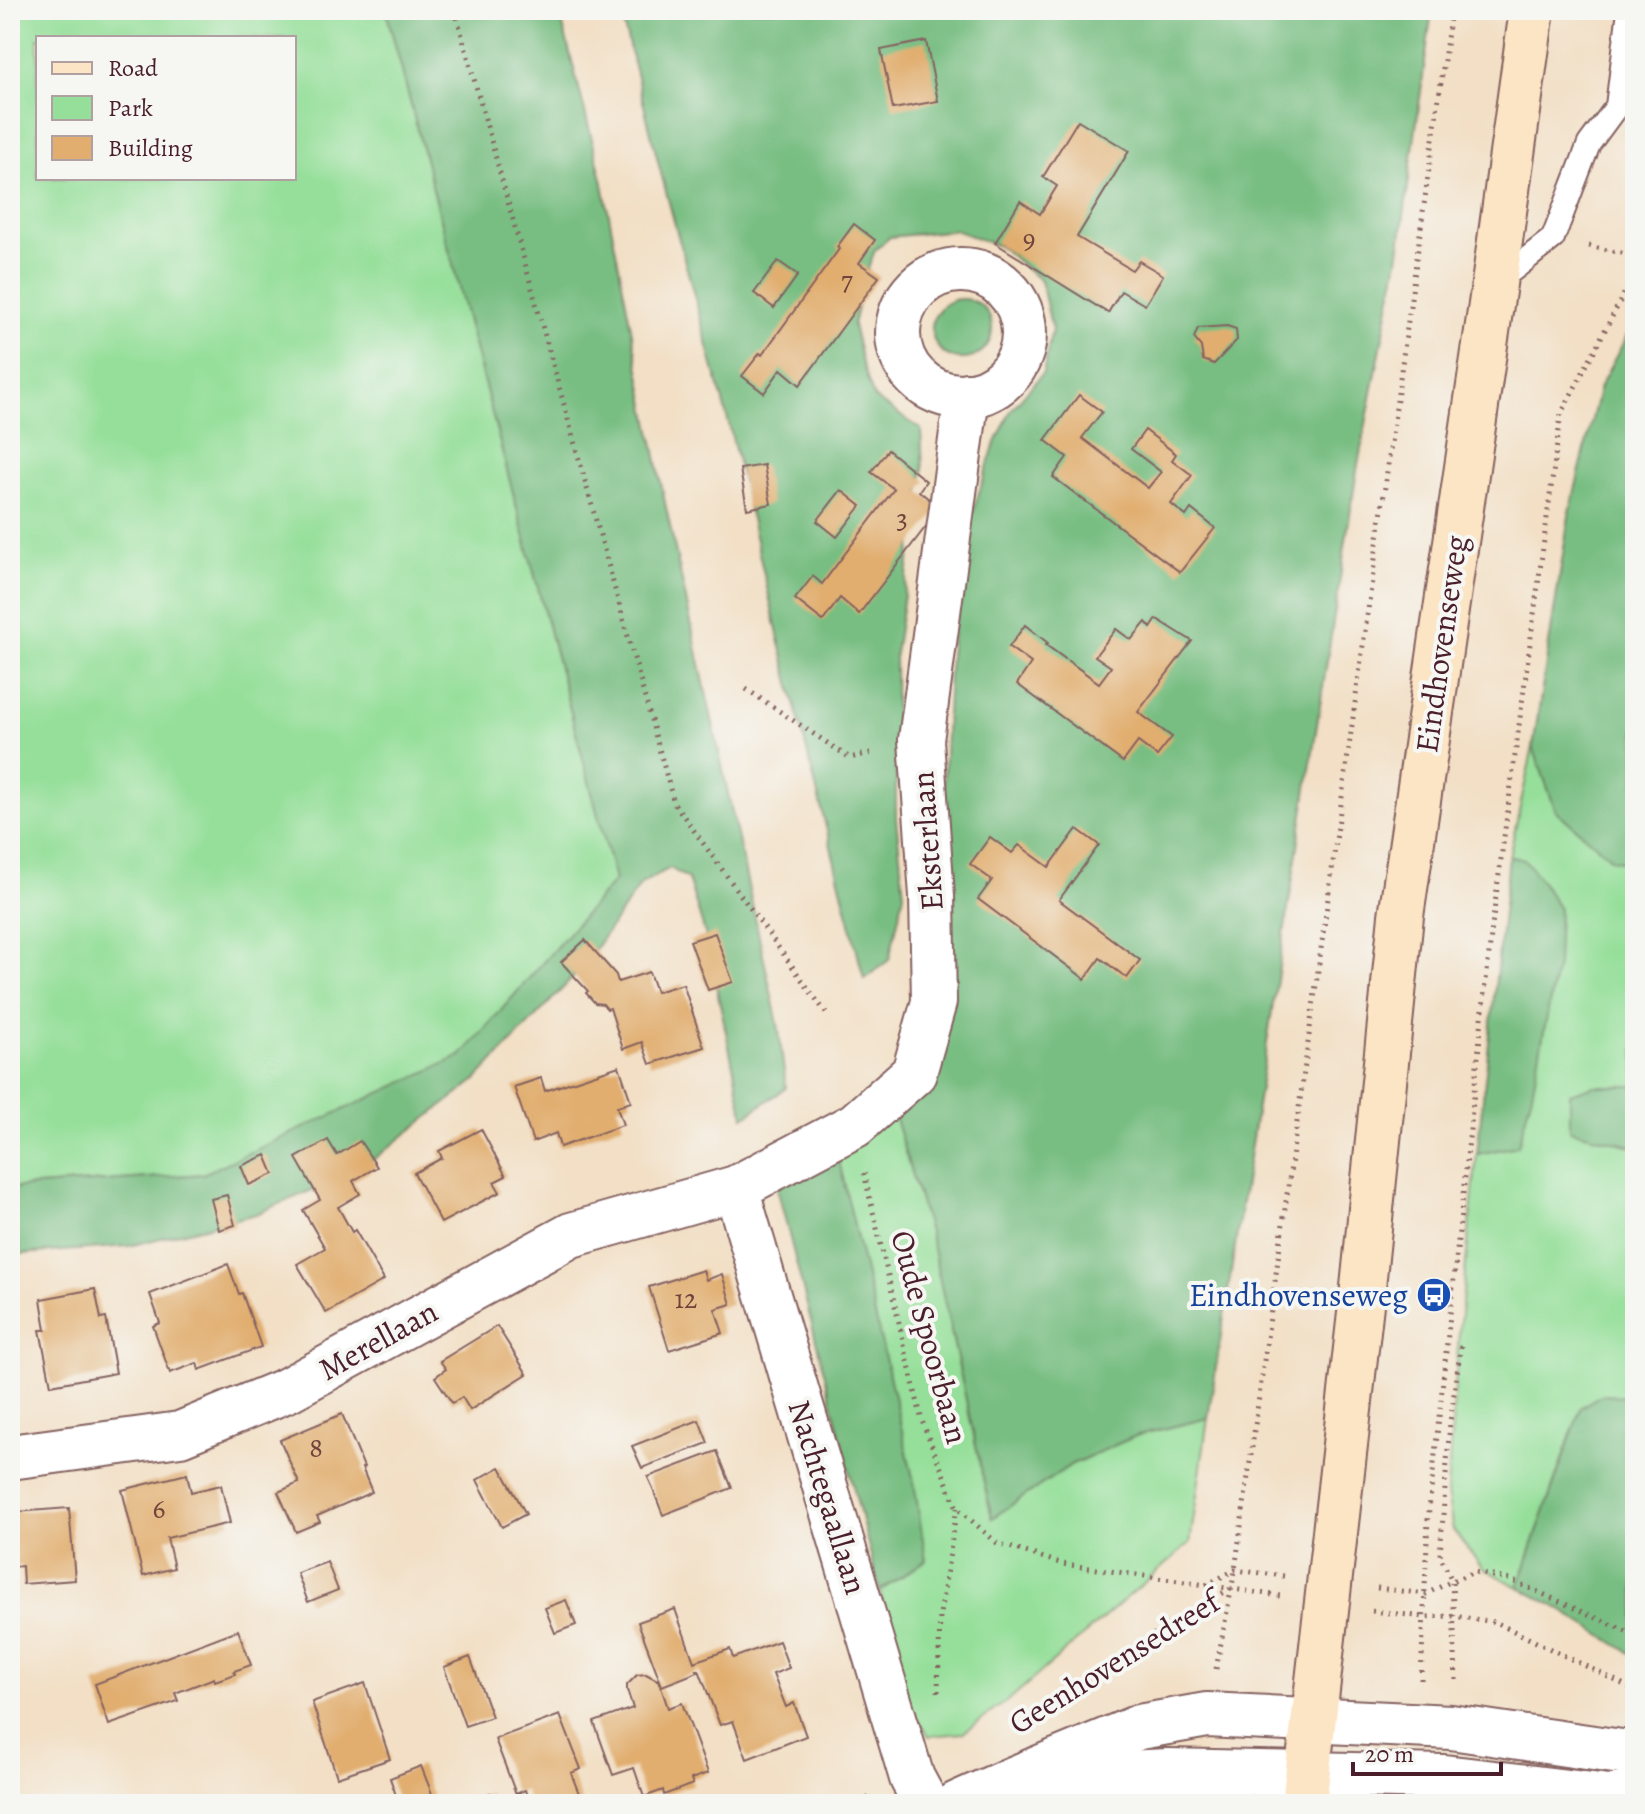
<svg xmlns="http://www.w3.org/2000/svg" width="1645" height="1814" font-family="Alegreya,serif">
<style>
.green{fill:#95df9a;stroke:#707f62;stroke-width:2;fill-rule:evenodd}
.forest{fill:#78be82;stroke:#616e56;stroke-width:2}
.building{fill:#e1ae6f}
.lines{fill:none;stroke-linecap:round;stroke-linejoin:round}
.service-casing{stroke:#856261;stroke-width:26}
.minor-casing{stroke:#856261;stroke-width:48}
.tertiary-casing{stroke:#856261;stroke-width:48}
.secondary-casing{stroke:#856261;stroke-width:48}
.path{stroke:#856261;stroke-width:5;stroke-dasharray:2 6;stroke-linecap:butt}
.service{stroke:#fff;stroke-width:22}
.minor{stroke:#fff;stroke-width:44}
.tertiary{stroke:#fff;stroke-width:44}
.secondary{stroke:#fce5c4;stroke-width:44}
.labels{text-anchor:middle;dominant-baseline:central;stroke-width:8;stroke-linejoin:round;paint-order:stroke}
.number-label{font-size:28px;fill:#70433c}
.street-label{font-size:32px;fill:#4a1f2b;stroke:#f6f6f2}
.transit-label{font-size:32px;fill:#164399;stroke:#f6f6f2;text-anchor:end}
</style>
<rect width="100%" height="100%" fill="#f6f6f2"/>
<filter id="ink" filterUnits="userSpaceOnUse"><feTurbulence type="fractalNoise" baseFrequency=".0125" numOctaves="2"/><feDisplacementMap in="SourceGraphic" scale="16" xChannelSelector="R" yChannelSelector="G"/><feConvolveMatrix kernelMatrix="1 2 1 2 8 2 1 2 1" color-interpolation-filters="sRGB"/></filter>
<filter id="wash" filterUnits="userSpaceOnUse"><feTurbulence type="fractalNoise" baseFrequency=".006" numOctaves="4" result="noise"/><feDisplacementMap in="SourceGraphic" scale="32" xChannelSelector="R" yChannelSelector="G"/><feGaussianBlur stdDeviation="1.8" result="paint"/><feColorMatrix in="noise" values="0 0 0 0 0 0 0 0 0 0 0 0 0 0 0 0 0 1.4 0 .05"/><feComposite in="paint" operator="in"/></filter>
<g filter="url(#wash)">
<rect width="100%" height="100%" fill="#f2dfc5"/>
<g class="green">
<path d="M10,10h376l229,870 -153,176 -259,118 -193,14zM38,38h256v140h-256z"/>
<polygon points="1533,747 1556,811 1612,859 1635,864 1635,1086 1594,1086 1570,1130 1635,1147 1635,1397 1601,1395 1571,1434 1518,1587 1482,1567 1453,1530 1447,1493 1459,1333 1477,1154 1518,1146 1558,909 1542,882 1524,859 1509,857"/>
<polygon points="893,1112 930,1235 992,1518 1072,1464 1138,1435 1208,1418 1190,1543 1011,1698 963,1733 929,1736 908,1705 880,1591 926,1560 836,1148"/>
<polygon points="1138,1795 1166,1800 1165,1804 1103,1804"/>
</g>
<g class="forest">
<polygon points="386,10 559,10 602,179 665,503 778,1024 786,1088 744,1117 705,933 688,879 670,868 642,883 579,971 476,1080 361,1169 256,1214 129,1246 10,1255 10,1188 203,1174 461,1056 615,880"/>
<polygon points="620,10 1432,10 1398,260 1357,470 1208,1418 1138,1435 1072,1464 992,1518 930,1235 893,1112 897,1110 942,815 950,654 968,527 993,449 1011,410 1043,373 1052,329 1041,281 1001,247 955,230 890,237 875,250 862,285 853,325 863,367 874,398 921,429 923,470 895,654 896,818 904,894 889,960 864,979 778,635 729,424 661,173"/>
<circle cx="962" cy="329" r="30"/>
<polygon points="1635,321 1635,864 1612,859 1556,811 1533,747 1569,516 1600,386"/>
<polygon points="1509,857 1524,859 1542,882 1559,909 1557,965 1532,1093 1518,1146 1477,1154"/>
<polygon points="1594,1086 1635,1086 1635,1147 1570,1130 1570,1094"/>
<polygon points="836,1148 914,1482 926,1560 880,1591 772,1168"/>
<polygon points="1601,1395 1635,1397 1635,1656 1553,1605 1518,1587 1581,1407"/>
</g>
<g id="blocks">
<g class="building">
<polygon points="926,41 938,101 893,109 881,50"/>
<polygon points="1078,120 1129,151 1077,237 1132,270 1139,261 1163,275 1145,305 1121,291 1108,313 995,243 1020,201 1040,214 1057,186 1043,177"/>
<polygon points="854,224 875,240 859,263 879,277 800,385 781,369 764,393 742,376 760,353 762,355 839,249 837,247"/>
<polygon points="778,261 798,275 774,308 754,293"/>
<polygon points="1227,326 1236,329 1237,340 1214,364 1203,360 1201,347 1194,338 1198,328"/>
<polygon points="1079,395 1102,412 1082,438 1148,488 1161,472 1131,449 1145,430 1176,454 1172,460 1192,475 1171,504 1186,516 1191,509 1215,528 1180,572 1053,477 1067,457 1045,440"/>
<polygon points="888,450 926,481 919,491 940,508 859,614 840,598 823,621 795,599 813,576 822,584 894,489 871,472"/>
<polygon points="764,465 771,504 747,509 740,469"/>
<polygon points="841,490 861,506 837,537 817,521"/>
<polygon points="1157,619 1192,641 1138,712 1172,737 1157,756 1138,742 1123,762 1017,684 1031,663 1009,647 1025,625 1048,643 1046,645 1099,683 1111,667 1095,656 1116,629 1131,640 1146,622 1151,628"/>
<polygon points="1077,829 1099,845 1059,900 1140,960 1127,978 1100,958 1085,979 978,899 992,880 970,864 990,837 1012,853 1019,845 1049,867"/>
<polygon points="715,933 733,982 708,990 690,941"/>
<polygon points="585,940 616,975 618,982 649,972 656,992 683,984 704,1047 650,1064 642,1042 623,1049 610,1008 607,1009 603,1004 595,1003 586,993 588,991 561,962"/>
<polygon points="619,1066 631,1102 617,1107 623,1125 560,1147 556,1133 533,1142 514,1087 541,1078 545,1091"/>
<polygon points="481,1129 506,1176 494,1182 500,1192 441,1223 414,1173 442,1158 439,1151"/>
<polygon points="328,1140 337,1155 360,1141 377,1167 353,1181 360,1194 338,1207 352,1232 355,1230 384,1280 326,1313 297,1264 325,1248 303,1210 320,1200 296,1158"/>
<polygon points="266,1155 274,1174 249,1185 241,1166"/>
<polygon points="227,1195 235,1225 219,1230 211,1199"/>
<polygon points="228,1264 239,1294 242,1293 261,1347 199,1370 197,1363 170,1373 153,1326 160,1323 150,1294"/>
<polygon points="703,1270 706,1280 722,1274 731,1304 715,1309 723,1333 669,1350 649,1287"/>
<polygon points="95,1289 101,1319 106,1318 116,1373 51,1385 40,1330 46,1330 41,1299"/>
<polygon points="497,1326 527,1374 470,1410 462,1397 452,1403 435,1377 446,1369 440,1361"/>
<polygon points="342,1414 364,1467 362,1468 372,1492 317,1516 320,1522 296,1532 278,1492 299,1483 280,1440"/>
<polygon points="699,1420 708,1443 642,1468 632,1446"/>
<polygon points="717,1451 732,1488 663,1515 648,1477"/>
<polygon points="500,1467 526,1514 502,1527 477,1480"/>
<polygon points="187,1474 191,1492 221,1485 230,1523 167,1538 174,1568 143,1576 122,1490"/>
<polygon points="10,1507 17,1507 17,1512 69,1508 75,1580 23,1584 22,1566 10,1567"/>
<polygon points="327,1562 338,1590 308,1602 297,1573"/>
<polygon points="566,1600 576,1625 555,1633 545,1608"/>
<polygon points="675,1609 694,1662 730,1649 733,1658 779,1641 789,1668 773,1674 786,1707 794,1703 806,1736 747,1759 733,1721 720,1725 699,1670 697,1670 698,1672 662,1686 638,1622"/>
<polygon points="238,1630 251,1665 234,1671 235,1674 215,1681 214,1678 175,1693 178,1701 109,1725 95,1684"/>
<polygon points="470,1657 492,1717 465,1726 444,1667"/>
<polygon points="646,1674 659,1681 668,1708 682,1703 708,1773 691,1779 693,1784 664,1795 663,1790 644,1797 634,1768 613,1775 594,1722 633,1708 627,1690 627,1685 637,1675"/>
<polygon points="365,1683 390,1759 337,1777 312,1702"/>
<polygon points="560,1715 581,1769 571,1773 583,1804 530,1804 525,1790 516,1794 495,1739"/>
<polygon points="421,1766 436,1804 399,1804 390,1778"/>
<polygon points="490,1793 494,1804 460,1804"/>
</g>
</g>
</g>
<g filter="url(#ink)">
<use href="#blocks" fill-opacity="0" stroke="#856261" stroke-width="2"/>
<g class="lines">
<g class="service-casing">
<polyline id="service" points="1495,284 1553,238 1589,144 1617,106 1629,10"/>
</g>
<g class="minor-casing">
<g id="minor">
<circle cx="961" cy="333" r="63"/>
<polyline points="736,1188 912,1778 926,1804"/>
<polyline points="10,1457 180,1434 287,1390 571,1235 736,1188 855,1125 914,1073 934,1002 932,896 921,740 967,395"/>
</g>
</g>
<g class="tertiary-casing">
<g id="tertiary">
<polyline points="1043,1777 1168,1771 1444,1777 1609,1797 1635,1793"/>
<polyline points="957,1804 1013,1779 1139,1727 1207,1715 1451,1727 1635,1754"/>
</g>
</g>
<g class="secondary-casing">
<polyline id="secondary" points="1304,1804 1363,1287 1401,916 1494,284 1532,10"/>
</g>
<g class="path">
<polyline points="455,10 674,803 826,1013"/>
<polyline points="1589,246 1635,256"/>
<polyline points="746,689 850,758 875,752"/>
<polyline points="864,1173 922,1421 957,1508 997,1543 1063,1564 1280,1596"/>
<polyline points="1206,1585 1235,1570 1284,1576"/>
<polyline points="1377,1588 1426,1594 1452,1581 1474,1572 1511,1580 1635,1635"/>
<polyline points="1372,1611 1425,1617 1453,1616 1495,1622 1635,1690"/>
<polyline points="1216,1669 1235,1570 1451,10"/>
<polyline points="1421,1680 1428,1519 1492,926 1561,414 1635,273"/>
<polyline points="1456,1680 1452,1581 1440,1555 1450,1422 1461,1345"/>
<polyline points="938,1692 940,1614 957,1508"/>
<polyline points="1049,1709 1164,1627 1230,1589"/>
<polyline points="852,1804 871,1797"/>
</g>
<use href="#service" class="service"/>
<use href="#minor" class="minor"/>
<use href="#tertiary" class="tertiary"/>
<use href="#secondary" class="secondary"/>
</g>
</g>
<defs>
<g id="bus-disc" transform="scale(1.8)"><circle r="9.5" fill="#1a4fb4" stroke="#f6f6f2"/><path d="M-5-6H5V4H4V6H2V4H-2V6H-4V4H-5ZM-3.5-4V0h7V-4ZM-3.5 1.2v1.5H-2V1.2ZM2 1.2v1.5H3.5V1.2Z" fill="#fff"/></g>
</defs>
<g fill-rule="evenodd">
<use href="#bus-disc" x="1434" y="1295"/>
</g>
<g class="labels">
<g class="number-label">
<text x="1029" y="239">9</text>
<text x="847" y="281">7</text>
<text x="902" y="519">3</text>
<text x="686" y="1299">12</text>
<text x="316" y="1448">8</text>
<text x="159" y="1509">6</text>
</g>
<g class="street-label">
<text transform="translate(1441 644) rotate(-82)">Eindhovenseweg</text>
<text transform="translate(927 841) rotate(-94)">Eksterlaan</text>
<text transform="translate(930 1337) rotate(75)">Oude Spoorbaan</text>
<text transform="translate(378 1340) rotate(-29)">Merellaan</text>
<text transform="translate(828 1497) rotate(73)">Nachtegaallaan</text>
<text transform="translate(1114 1662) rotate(-32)">Geenhovensedreef</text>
</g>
<g class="transit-label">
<text x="1408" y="1295">Eindhovenseweg</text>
</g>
</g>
<rect width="1645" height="1814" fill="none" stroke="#f6f6f2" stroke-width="40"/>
<rect x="36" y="36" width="260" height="144" fill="#f6f6f2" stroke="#b1a0a2" stroke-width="2"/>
<rect x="52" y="62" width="40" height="12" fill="#fce5c4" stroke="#b1a0a2" stroke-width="2"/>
<text x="108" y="76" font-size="24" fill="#4a1f2b">Road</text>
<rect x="52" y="96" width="40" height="24" fill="#95df9a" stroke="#b1a0a2" stroke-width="2"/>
<text x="108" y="116" font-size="24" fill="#4a1f2b">Park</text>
<rect x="52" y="136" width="40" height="24" fill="#e1ae6f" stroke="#b1a0a2" stroke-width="2"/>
<text x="108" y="156" font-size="24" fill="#4a1f2b">Building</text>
<path d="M1353 1762v12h148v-12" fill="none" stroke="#4a1f2b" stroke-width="4"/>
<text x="1365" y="1762" font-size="24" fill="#4a1f2b" stroke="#f6f6f2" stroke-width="6" paint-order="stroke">20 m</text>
</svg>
